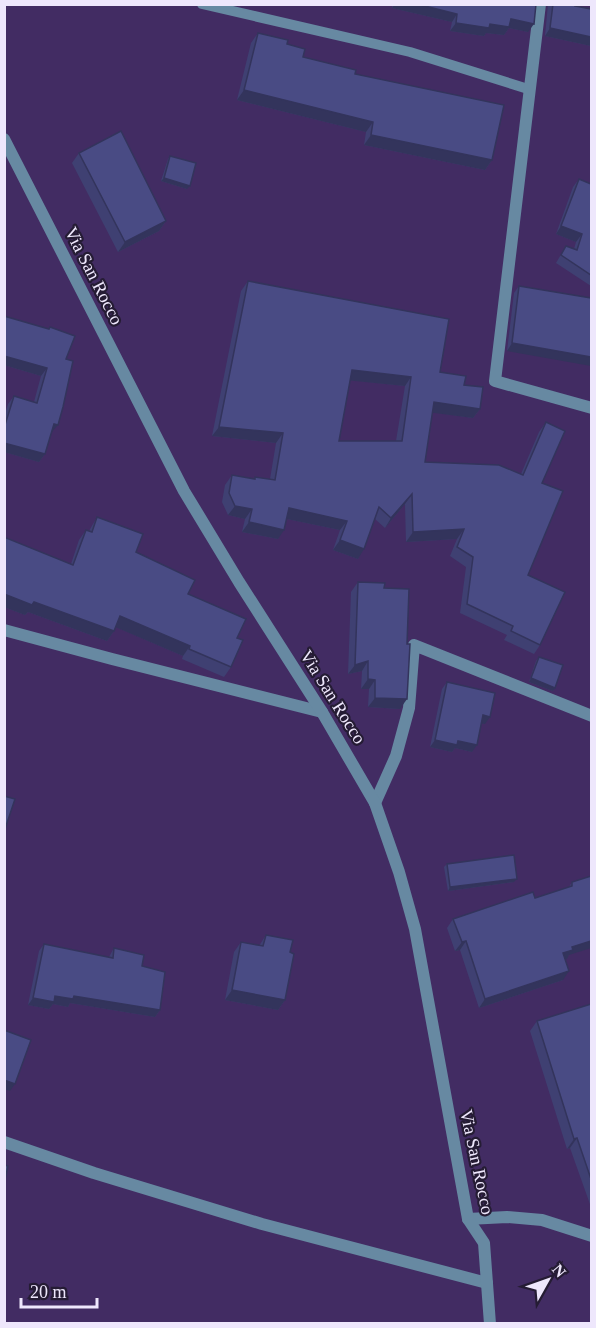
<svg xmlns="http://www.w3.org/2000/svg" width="596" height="1328" font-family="'Times New Roman',serif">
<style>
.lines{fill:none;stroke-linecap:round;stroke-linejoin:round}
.service{stroke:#6789a2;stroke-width:10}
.minor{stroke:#6789a2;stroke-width:12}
.tertiary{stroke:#6789a2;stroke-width:12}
.wall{fill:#3f4072;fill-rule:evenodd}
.shaded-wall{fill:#33345c}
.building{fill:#494b84;stroke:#33345c;stroke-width:1.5;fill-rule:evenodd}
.labels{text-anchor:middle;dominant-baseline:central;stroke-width:4.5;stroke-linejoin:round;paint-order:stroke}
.street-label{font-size:18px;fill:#eee7fc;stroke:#251c34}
</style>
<rect width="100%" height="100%" fill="#422c63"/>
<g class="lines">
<polyline class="service" points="202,4 410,52 528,89"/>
<g class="minor">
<polyline points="540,4 495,381 592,408"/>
<polyline points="4,630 112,659 322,712"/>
<polyline points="375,803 396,756 409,708 414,645 592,716"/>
<polyline points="4,1142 94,1173 262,1224 487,1283"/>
<polyline points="468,1219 507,1217 542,1220 592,1236"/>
</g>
<polyline class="tertiary" points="4,139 184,491 239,582 322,712 375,803 399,872 415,929 468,1219 484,1243 490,1324"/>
</g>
<g class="wall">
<polygon points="393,4 536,4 528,32 509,28 504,35 486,33 484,36 450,31 452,22 392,8"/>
<polygon points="548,4 576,4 575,6 591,9 591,46 545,36"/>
<polygon points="258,33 287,44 303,57 355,74 492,160 485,170 364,145 366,132 237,100 251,43"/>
<polygon points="79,153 166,221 159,231 118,252 72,163"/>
<polygon points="170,156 187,189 161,181 168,159"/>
<polygon points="579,179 591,184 591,286 556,263 566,246 574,249 576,242 556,234 573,187"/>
<path d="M248,281l192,91 24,13 16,24 -7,9 -41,-6 -7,50 96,12 18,-42 7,-10 -4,61 -14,92 12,70 -6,9 -30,-14 3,-5 -47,-22 6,-46 -16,-11 7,-17 -51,3 -1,-38 -20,24 -10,-9 -17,40 -25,-9 7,-20 -53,-11 -9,20 -36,-7 3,-13 -17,-4 -6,-13 3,-17 7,-10 22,4 1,-2 15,2 6,-36 -64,-7 29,-145zM350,380l55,6 -9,55h-57z"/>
<polygon points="519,286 591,298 507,351 514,293"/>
<polygon points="4,316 48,329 50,327 66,359 52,432 51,432 45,454 39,462 4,452 4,417 8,404 14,396 34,402 41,376 4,365"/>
<polygon points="97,517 136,552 188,594 237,638 231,667 224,677 182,659 183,656 116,627 114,631 107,641 28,612 25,615 4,607 71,564 79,540 86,530 89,531"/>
<polygon points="358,582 384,588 400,709 368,707 369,689 361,689 362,671 348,674 351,592"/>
<polygon points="539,657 555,688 553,691 529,682 536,661"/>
<polygon points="447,682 485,724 482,723 472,752 455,748 452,752 430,747 442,689"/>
<polygon points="447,864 514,882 448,891 444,867"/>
<polygon points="572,882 569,955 565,959 563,980 479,1008 460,950 455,951 447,928 453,919 535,898 569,887"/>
<polygon points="266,935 290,952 285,1000 278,1010 225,1000 234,952 241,942 259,946"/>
<polygon points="44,944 109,957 114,948 142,966 160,1010 155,1017 70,1003 68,1007 53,1004 49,1009 28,1005 39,951"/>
<polygon points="591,1004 591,1207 570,1148 567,1149 530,1031 537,1021"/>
</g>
<g class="shaded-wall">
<polygon points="395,4 417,4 457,14 452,22 392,8"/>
<polygon points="511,19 534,24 528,32 509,28 504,35 486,33 484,36 450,31 456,23 490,24"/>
<polygon points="550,28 591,37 591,46 545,36"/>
<polygon points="244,90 373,122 366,132 237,100"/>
<polygon points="371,135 492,160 485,170 364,145"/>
<polygon points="164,178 190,186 187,189 161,181"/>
<polygon points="166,221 159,231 118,252 125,242"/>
<polygon points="561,226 582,234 576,242 556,234"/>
<polygon points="512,343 591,357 591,366 507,351"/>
<polygon points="4,356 47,368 41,376 4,365"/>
<polygon points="352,370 411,377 405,386 345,380"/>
<polygon points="434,402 480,409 473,418 427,412"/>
<polygon points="54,424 58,425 52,432 48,431"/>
<polygon points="219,427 283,433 276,443 212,436"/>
<polygon points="4,443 45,454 39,462 4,452"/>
<polygon points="412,494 405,504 385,528 391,518"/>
<polygon points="235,506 252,509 245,519 228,515"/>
<polygon points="289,508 347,521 340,530 282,518"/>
<polygon points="249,522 284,530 278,539 242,532"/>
<polygon points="464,529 457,539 406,542 413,532"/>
<polygon points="340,540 364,549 358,559 333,550"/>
<polygon points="4,594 34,602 114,631 107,641 28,612 25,615 4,607"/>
<polygon points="120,616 190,646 183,656 113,626"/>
<polygon points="368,661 362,671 348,674 355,665"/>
<polygon points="531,678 555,688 553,691 529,682"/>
<polygon points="368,679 375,680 369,689 361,689"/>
<polygon points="375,698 407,699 400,709 368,707"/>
<polygon points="483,715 490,717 485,724 478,723"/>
<polygon points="435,740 458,741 477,745 472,752 455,748 452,752 430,747"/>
<polygon points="517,879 514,882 448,891 450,887"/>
<polygon points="466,941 460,950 455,951 462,942"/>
<polygon points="591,941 591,948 569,955 567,959 557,962 563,953 572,947"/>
<polygon points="569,971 563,980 479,1008 485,999"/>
<polygon points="232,990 285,1000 278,1010 225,1000"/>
<polygon points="55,996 74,996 160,1010 155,1017 70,1003 68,1007 53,1004 49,1009 28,1005 33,998"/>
<polygon points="4,1080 15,1084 10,1091 4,1089"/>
<polygon points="577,1138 570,1148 567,1149 574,1139"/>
</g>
<g class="building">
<polygon points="417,4 536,4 534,24 511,19 509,27 490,24 489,28 456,23 457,14"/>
<polygon points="553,4 576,4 575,6 591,9 591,37 550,28"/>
<polygon points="258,33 288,40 287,44 305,49 303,57 356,70 355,74 504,105 492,160 371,135 373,122 244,90"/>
<polygon points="121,131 166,221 125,242 79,153"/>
<polygon points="170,156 196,163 190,186 164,178"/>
<polygon points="579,179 591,184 591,275 561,255 566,246 577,250 582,234 561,226"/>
<path d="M248,281l201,38 -9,53 26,4 -2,9 19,2 -3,22 -46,-7 -9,60 74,3 24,10 23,-53 19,9 -23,52 21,8 -35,84 37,17 -25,53 -29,-14 2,-5 -46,-22 6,-47 -16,-10 7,-18 -51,3 -1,-38 -21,24 -12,-11 -15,42 -24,-9 7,-19 -58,-13 -5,22 -35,-8 3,-13 -17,-3 -6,-13 3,-18 23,4v-2l20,3 8,-47 -64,-6zM352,370l59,7 -9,64h-63z"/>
<polygon points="519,286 591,298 591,357 512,343"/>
<polygon points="4,316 49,329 50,327 75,336 66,359 73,361 63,407 58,425 54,424 45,454 4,443 4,428 14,396 37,403 47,368 4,356"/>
<polygon points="97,517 143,534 136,552 195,580 188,594 246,619 237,638 243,640 231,667 189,649 190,646 120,616 114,631 34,602 32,605 4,594 4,537 73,565 86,530 92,532"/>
<polygon points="358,582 385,583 384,588 409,589 407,644 410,644 407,699 375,698 375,680 368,679 368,661 355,665"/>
<polygon points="539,657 563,665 555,688 531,678"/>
<polygon points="447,682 495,693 490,717 483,715 477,745 458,741 457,745 435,740"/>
<polygon points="4,796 15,799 4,832"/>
<polygon points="514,855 517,879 450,887 447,864"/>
<polygon points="591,876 591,941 572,947 573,950 563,953 569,971 485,999 466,941 462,942 453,919 533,892 535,898 572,886 572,882"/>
<polygon points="266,935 293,940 290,952 294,954 285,1000 232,990 241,942 263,946"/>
<polygon points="44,944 113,958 114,948 144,955 142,966 165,972 160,1010 74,996 73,999 55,996 54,1002 33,998"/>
<polygon points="591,1004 591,1179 577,1138 574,1139 537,1021"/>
<polygon points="4,1030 31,1040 15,1084 4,1080"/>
<polygon points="4,1165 8,1166 4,1184"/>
</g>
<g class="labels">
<g class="street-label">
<text transform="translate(94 276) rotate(63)">Via San Rocco</text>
<text transform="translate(333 697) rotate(58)">Via San Rocco</text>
<text transform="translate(477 1162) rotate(78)">Via San Rocco</text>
</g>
</g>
<rect width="596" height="1328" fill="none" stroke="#eee7fc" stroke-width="12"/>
<g transform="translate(548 1280) rotate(50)" stroke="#251c34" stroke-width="4.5" paint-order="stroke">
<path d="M0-4.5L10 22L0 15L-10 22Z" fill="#eee7fc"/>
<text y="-9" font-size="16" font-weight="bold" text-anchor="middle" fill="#eee7fc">N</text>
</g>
<path d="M21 1298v9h76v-9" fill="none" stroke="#eee7fc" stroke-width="3"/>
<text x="30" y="1298" font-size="18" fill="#eee7fc" stroke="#251c34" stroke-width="4.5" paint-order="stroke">20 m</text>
</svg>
